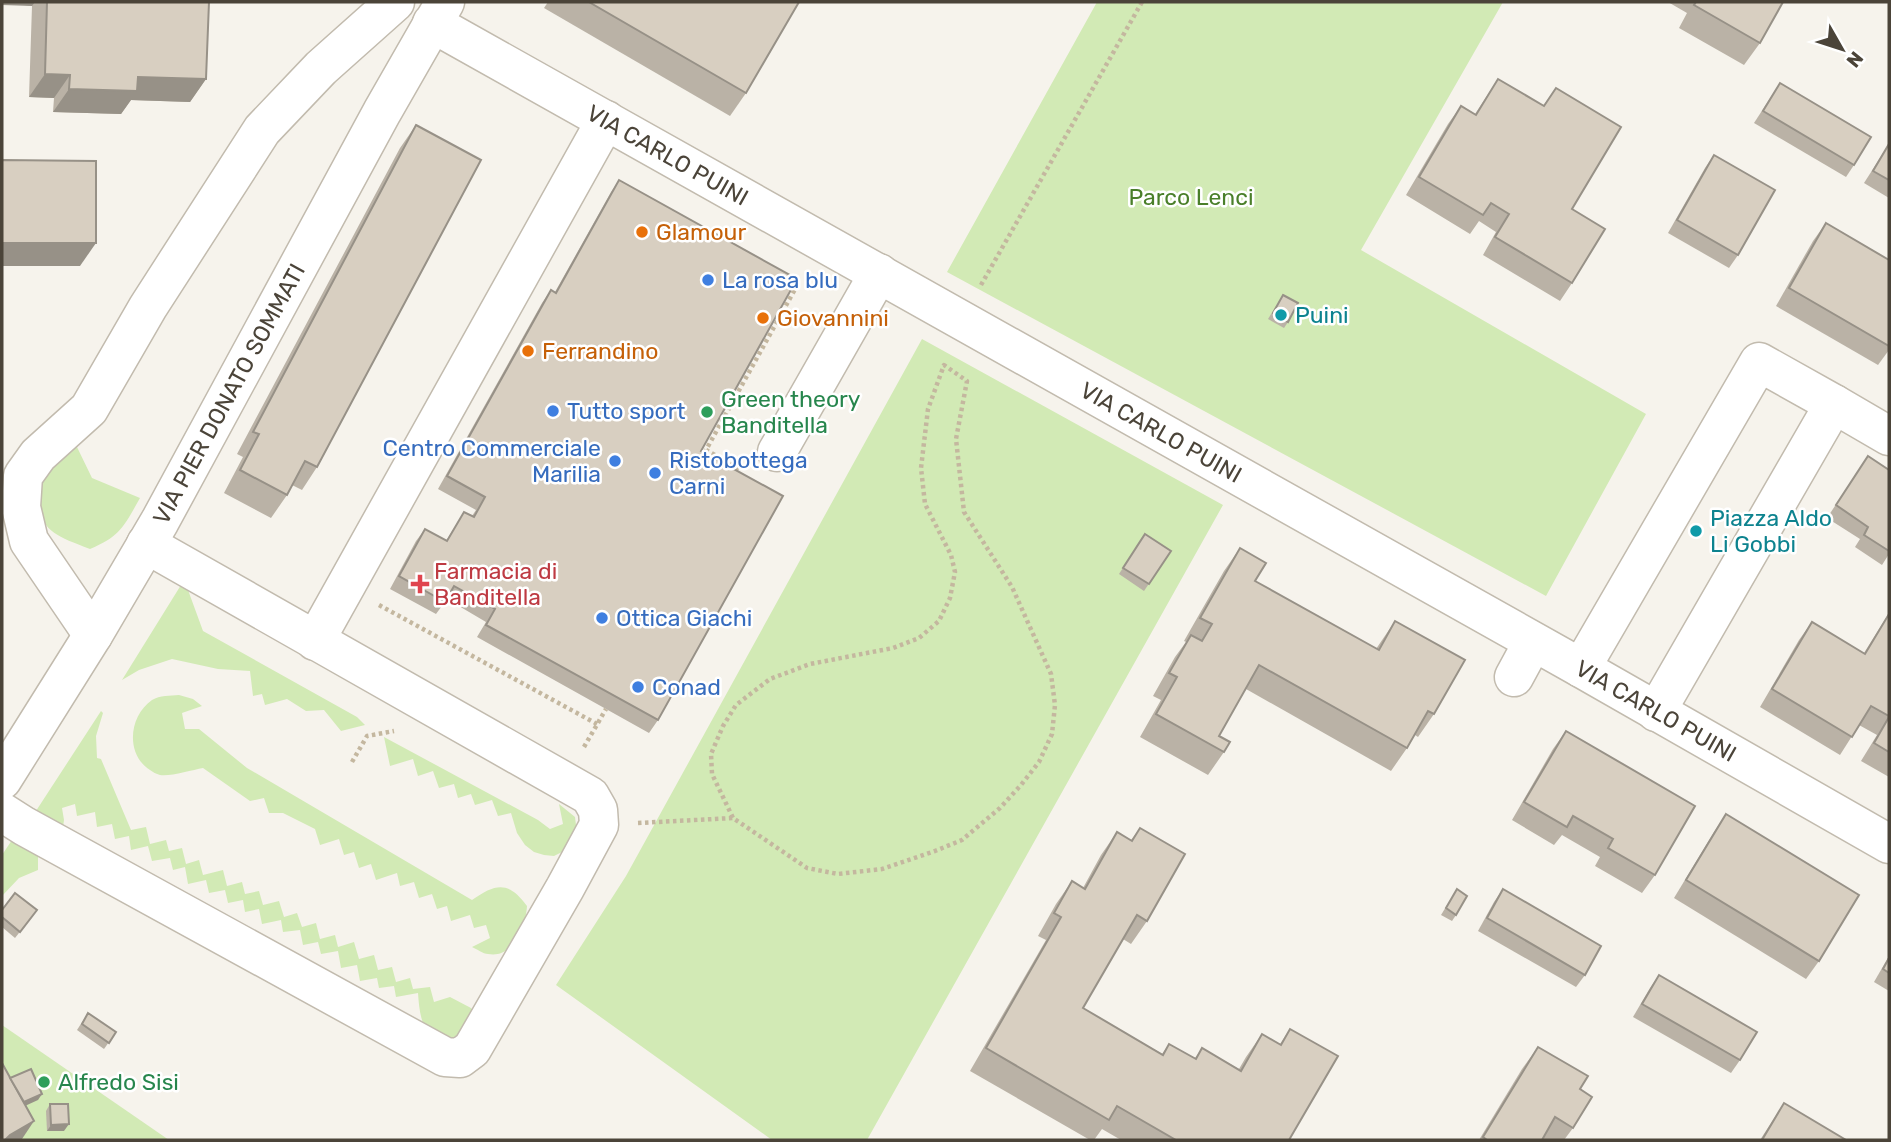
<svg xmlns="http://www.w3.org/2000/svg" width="1891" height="1142" font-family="Rubik,sans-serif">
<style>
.green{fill:#d2eab5}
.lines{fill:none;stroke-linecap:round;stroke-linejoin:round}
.minor-casing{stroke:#c2bbae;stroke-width:41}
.path{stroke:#c4b79f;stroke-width:4.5;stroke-dasharray:3.5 3.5;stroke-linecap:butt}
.minor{stroke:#fff;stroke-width:38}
.wall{fill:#bab2a6}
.shaded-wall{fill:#979187}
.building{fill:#d8cfc1;stroke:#979187;stroke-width:2}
.food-dot{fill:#e8710a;stroke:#fff;stroke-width:2.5}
.shop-dot{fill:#3f7fe0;stroke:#fff;stroke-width:2.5}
.culture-dot{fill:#0f9aa8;stroke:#fff;stroke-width:2.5}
.leisure-dot{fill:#2e9e5b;stroke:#fff;stroke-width:2.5}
.health-dot{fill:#e0444e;stroke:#fff;stroke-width:2.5}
.labels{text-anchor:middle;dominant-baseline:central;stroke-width:5;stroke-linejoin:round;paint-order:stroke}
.street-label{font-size:23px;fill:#4b4439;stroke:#fff}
.park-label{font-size:23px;fill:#4a7f2a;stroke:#fff}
.food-label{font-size:23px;fill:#c56008;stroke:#fff;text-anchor:start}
.shop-label{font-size:23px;fill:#366cbe;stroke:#fff;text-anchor:start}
.culture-label{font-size:23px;fill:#0d838f;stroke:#fff;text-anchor:start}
.leisure-label{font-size:23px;fill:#27864d;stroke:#fff;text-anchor:start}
.health-label{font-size:23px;fill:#be3a42;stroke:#fff;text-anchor:start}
</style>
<rect width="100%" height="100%" fill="#f6f3ec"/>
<g class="green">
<polygon points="1097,2 1503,2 1361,250 1646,414 1546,596 947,272"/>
<polygon points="922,339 1223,505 867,1140 772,1140 556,985 626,876"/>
<path d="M76,445l16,33 48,20c-16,28 -19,38 -50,51 -42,-16 -51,-19 -55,-66z"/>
<polygon points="181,585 188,590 203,631 357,717 365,725 341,731 324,710 306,711 287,699 265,705 262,694 253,696 250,671 218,669 172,659 139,670 122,680"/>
<path d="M179,695l14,4 9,7 -20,7 3,16h14l48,39 225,132c24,-17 37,-19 55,6 -1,19 -13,53 -39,48 -5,0 -11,-5 -16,-7l18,-9 -4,-13 -12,3 -4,-13 -19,6 -4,-15 -10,3 -5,-15 -13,4 -5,-16 -14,4 -3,-13 -21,7 -5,-16 -12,4 -5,-16 -10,3 -5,-16 -19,6 -5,-16 -32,-16h-14l-5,-15 -14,3 -47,-33c-11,2 -34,9 -43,7 -4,-1 -7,-3 -10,-5 -25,-16 -21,-54 2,-70 8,-5 18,-4 27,-5z"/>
<path d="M101,711l2,2 -7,23 1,22 4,1 30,71 15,-3 4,17 16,-4 3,11 13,-3 4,16 13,-4 4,15 20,-5 4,16 15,-4 3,12 14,-3 4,14 16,-4 5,16 13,-4 5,14 14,-4 4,16 15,-4 3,12 16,-5 5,17 15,-4 4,15 14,-3 4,15 14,-4 3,11 17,-2 4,15 16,-5 21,11 4,6 -16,22c-36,8 -39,-15 -41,-43l-22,4 -2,-11 -15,2 -2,-10 -17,3 -3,-16 -16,3 -3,-17 -17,3 -3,-12 -15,3 -3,-15 -17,2 -2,-12 -19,4 -3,-15 -14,3 -2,-12 -15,3 -3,-13 -16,3 -3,-13 -18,4 -3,-17 -12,3 -3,-12 -18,3 -4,-15 -17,4 -2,-14 -14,3 -3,-15 -15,3 -2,-15 -18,4 -2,-12 -13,4 2,12 -1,7 -29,-13z"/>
<polygon points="384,737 538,820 550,829 563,824 559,804 575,817 577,833 566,850 554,856 544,855 534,852 525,845 517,833 511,813 498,816 492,800 475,805 471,794 458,798 454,784 439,788 433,771 418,776 413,759 390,766"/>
<polygon points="12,840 38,855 38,870 19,878 2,896 2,855"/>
<polygon points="2,1025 169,1140 2,1140"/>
</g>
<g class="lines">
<g class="minor-casing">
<g id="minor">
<path id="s1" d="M432,23l1149,645 308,176"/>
<polyline points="1834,404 1889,436"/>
<polyline points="777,452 879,273"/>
<polyline points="93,635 29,541 21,507 23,476 38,455 89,409 148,307 262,130 321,68 395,2"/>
<polyline points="315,641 606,120"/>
<polyline points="1581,668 1759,362 1834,404 1656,712"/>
<polyline points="1514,677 1533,642"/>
<path id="s2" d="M2,780l91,-145 67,-114 222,-409 63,-110"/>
<polyline points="2,812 24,826 445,1057 460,1058 472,1049 565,888 599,825 598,810 590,796 146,544"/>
</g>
</g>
<g class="path">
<polyline points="981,285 1142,2"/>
<polyline points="739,469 706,450 799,282 792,278"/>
<polyline points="379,605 597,724"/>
<polyline points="584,747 606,709"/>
<polyline points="352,762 367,736 394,731"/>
<polyline points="638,823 733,818 807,868 838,874 882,869 935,851 962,840 1000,808 1021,785 1039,762 1052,734 1055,705 1051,674 1012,587 964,512 956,439 967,381 944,365 928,409 921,468 925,504 951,555 955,572 950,598 939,621 919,638 893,648 810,664 770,679 736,705 723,726 711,754 712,774 733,818"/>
</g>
<use href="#minor" class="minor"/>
</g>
<g class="wall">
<polygon points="2,2 209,2 206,79 190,102 131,100 121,114 53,112 54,98 29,97 32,6"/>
<polygon points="548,2 799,2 746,93 730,116 544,8"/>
<polygon points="1668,2 1783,2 1760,43 1744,65 1679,28 1687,13"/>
<polygon points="1498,79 1543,106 1556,88 1572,209 1572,283 1560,301 1483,255 1496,232 1479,221 1470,234 1406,195 1448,124 1461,106 1475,114"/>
<polygon points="1780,83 1854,165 1846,177 1754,123"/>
<polygon points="416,125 317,467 302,490 292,485 287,495 271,518 224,493 243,457 237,454 400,148"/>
<polygon points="1889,144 1889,198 1864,183"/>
<polygon points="1714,155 1738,255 1729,268 1668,233 1705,168"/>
<polygon points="619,180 701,451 658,720 649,733 477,637 486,622 447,599 436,614 390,589 416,541 425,529 446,541 464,512 472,516 476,510 438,489 542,303 551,290 555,292 611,192"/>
<polygon points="1826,223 1889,260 1889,350 1878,365 1776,306 1813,241"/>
<polygon points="1283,295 1288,322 1284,328 1268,319"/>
<polygon points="1868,456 1889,470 1889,554 1882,565 1855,547 1860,539 1827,518"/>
<polygon points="1145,534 1171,551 1144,591 1119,574"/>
<polygon points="1240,548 1255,581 1376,649 1395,621 1434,714 1418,737 1415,735 1407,748 1391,771 1246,689 1219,736 1224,752 1208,775 1140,737 1161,700 1153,696 1175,657 1186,642 1184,641 1224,571"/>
<polygon points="1889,613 1889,777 1861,761 1877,735 1859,725 1840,755 1760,707 1799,640 1812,622 1864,653"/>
<polygon points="1566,731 1655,875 1642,893 1595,866 1600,857 1562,835 1554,845 1512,820 1553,749"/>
<polygon points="1726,814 1819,961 1806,979 1674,898 1714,832"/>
<polygon points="1140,828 1147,921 1131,944 1123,939 1083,1008 1162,1054 1169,1044 1195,1058 1202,1048 1239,1069 1246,1057 1262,1034 1280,1044 1290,1029 1289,1140 1121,1140 1102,1129 1094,1140 1090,1140 970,1071 1046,940 1038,936 1056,904 1072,881 1083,888 1101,855 1117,832 1131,840"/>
<polygon points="1457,889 1456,915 1452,921 1441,915"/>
<polygon points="1503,889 1585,975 1576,987 1478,931 1494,902"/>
<polygon points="2,910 37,910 15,938 2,927"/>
<polygon points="1889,956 1889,991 1874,982"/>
<polygon points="1659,975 1740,1060 1731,1073 1633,1017 1650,988"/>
<polygon points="88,1013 116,1032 104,1049 77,1030"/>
<polygon points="1538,1047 1580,1089 1573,1128 1564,1140 1479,1140 1522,1069"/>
<polygon points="1784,1103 1846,1140 1760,1140"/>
<polygon points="50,1104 64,1131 47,1131 46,1111"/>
</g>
<g class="shaded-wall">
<polygon points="2,2 35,2 32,6 2,5"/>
<polygon points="45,74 70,75 54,98 29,97"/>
<polygon points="138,77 206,79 190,102 131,100 121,114 53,112 69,89"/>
<polygon points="2,243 96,243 80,266 2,266"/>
<polygon points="42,1094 38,1100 14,1111 18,1105"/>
<polygon points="34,1121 22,1139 5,1140 10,1135"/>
<polygon points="69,1124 64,1131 47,1131 51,1125"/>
</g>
<g class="building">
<polygon points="47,2 209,2 206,79 138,77 137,91 69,89 70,75 45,74"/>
<polygon points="589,2 799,2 746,93"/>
<polygon points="1696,2 1783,2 1760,43 1694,5"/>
<polygon points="1498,79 1544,106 1556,88 1621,127 1572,209 1605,229 1572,283 1495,237 1509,214 1491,203 1483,215 1419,177 1461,106 1476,115"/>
<polygon points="1780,83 1871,137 1854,165 1763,111"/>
<polygon points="416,125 481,160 317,467 305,461 287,495 240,470 259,434 253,432"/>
<polygon points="1889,144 1889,180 1873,171"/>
<polygon points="1714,155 1775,190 1738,255 1677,220"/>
<polygon points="2,160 96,161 96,243 2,243"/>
<polygon points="619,180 797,279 701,451 783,496 658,720 486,625 495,609 454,586 445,602 399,576 425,529 447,541 464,512 474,517 485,497 447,476 551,290 556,293"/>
<polygon points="1826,223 1889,260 1889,346 1789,288"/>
<polygon points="1283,295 1298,303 1288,322 1273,313"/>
<polygon points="1868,456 1889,470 1889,551 1864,535 1868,527 1836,505"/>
<polygon points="1145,534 1171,551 1149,584 1123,568"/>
<polygon points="1240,548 1266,563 1255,581 1379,650 1395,621 1465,660 1434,714 1428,711 1407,748 1259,665 1219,736 1230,742 1224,752 1156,714 1177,677 1169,673 1191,635 1202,641 1212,624 1200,618"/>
<polygon points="1889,614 1889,716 1871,706 1852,737 1772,689 1812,622 1865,654"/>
<polygon points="1889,717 1889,752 1874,743"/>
<polygon points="1566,731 1695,806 1655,875 1608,848 1613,839 1573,816 1567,827 1524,802"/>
<polygon points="1726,814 1859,895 1819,961 1686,880"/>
<polygon points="1140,828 1185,854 1147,921 1137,915 1083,1008 1163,1055 1169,1044 1196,1059 1202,1048 1241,1071 1262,1034 1281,1045 1290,1029 1338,1056 1289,1140 1176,1140 1117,1106 1109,1120 986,1048 1061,917 1054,913 1072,881 1085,889 1117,832 1132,841"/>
<polygon points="1457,889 1467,896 1456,915 1446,908"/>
<polygon points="1503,889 1601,946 1585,975 1487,918"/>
<polygon points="15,893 37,910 20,932 2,917 2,910"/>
<polygon points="1889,958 1889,973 1883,969"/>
<polygon points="1659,975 1757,1032 1740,1060 1642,1004"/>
<polygon points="88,1013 116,1032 109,1043 82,1024"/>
<polygon points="1538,1047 1588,1076 1580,1089 1592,1097 1573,1128 1555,1117 1542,1140 1487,1140 1483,1137"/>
<polygon points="2,1063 34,1121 10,1135 5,1140 2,1140"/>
<polygon points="31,1069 42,1094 24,1102 10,1078"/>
<polygon points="1784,1103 1846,1140 1762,1140"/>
<polygon points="50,1104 68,1104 69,1124 51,1125"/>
</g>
<g class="food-dot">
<circle cx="642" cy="232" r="7"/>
<circle cx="763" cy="318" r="7"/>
<circle cx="528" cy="351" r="7"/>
</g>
<g class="shop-dot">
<circle cx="708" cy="280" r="7"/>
<circle cx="553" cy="411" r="7"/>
<circle cx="615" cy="461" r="7"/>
<circle cx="655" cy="473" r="7"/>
<circle cx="602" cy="618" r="7"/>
<circle cx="638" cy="687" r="7"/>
</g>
<g class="culture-dot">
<circle cx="1281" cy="315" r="7"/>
<circle cx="1696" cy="531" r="7"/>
</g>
<g class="leisure-dot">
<circle cx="707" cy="412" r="7"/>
<circle cx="44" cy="1082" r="7"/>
</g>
<path class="health-dot" d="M416.5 573.5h7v7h7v7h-7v7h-7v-7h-7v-7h7z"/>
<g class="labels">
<g class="street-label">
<text stroke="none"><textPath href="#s1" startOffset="270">VIA CARLO PUINI</textPath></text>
<text stroke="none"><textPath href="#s2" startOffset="448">VIA PIER DONATO SOMMATI</textPath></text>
<text stroke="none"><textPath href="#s1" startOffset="836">VIA CARLO PUINI</textPath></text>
<text stroke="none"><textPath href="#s1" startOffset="1404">VIA CARLO PUINI</textPath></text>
</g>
<g class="park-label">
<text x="1191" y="197">Parco Lenci</text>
</g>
<g class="food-label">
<text x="656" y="232">Glamour</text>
<text x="777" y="318">Giovannini</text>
<text x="542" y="351">Ferrandino</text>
</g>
<g class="shop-label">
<text x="722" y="280">La rosa blu</text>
<text x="567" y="411">Tutto sport</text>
<text x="601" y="448" text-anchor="end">Centro Commerciale<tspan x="601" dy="26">Marilia</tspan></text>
<text x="669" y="460">Ristobottega<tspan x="669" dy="26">Carni</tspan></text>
<text x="616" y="618">Ottica Giachi</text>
<text x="652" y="687">Conad</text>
</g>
<g class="culture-label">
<text x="1295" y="315">Puini</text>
<text x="1710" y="518">Piazza Aldo<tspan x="1710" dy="26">Li Gobbi</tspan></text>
</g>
<g class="leisure-label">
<text x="721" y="399">Green theory<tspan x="721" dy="26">Banditella</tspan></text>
<text x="58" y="1082">Alfredo Sisi</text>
</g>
<g class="health-label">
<text x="434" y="571">Farmacia di<tspan x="434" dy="26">Banditella</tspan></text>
</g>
</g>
<rect width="1891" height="1142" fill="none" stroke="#4b4439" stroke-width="7"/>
<g transform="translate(1842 49) rotate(129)" stroke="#ffffff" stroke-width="5" paint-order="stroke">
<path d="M0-5L12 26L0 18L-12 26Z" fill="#4b4439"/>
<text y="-10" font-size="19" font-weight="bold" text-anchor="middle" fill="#4b4439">N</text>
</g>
</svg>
